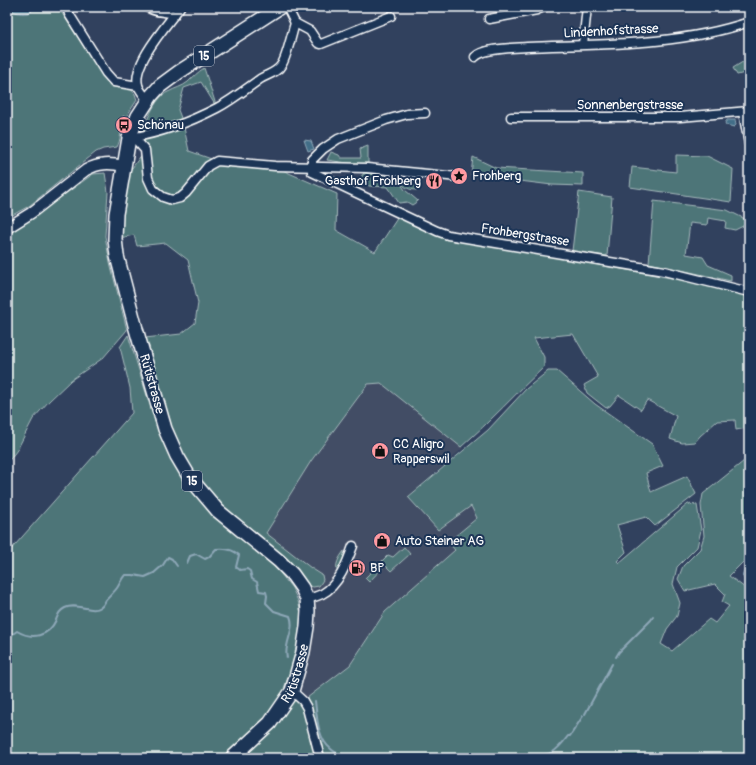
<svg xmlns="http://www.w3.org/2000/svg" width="756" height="765" font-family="Pangolin,sans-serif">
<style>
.built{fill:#434d65}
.green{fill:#4e7578;stroke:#a6babc}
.water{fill:#436e88;stroke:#8ea8b8}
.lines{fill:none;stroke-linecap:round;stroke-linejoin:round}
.stream{stroke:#8ea8b8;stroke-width:2}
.minor-casing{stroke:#fff;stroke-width:11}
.tertiary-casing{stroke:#fff;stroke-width:13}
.primary-casing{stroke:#fff;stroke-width:16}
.minor{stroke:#1d3557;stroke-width:8}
.tertiary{stroke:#1d3557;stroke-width:10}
.primary{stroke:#1d3557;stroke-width:13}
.labels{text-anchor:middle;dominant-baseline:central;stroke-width:4;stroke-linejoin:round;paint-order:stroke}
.shield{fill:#1d3557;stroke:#bbc2cd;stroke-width:1}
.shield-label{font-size:12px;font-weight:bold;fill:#fff}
.street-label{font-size:13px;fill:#fff;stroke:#1d3557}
.poi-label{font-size:13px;fill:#fff;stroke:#1d3557;text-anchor:start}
</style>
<rect width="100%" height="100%" fill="#31415e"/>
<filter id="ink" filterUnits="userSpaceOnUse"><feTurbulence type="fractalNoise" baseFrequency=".025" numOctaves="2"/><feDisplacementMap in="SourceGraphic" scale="8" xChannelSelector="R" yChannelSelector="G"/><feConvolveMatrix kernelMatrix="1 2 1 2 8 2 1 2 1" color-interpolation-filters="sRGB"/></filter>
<g filter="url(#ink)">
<polygon class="built" points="381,383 463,448 408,497 471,506 477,518 448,542 455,550 385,612 350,665 306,699 300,689 311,641 313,611 263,538 311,461 368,384"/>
<g class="green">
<path d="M7,7l5,4 19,1 2,-5h25l46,71 26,10 5,6 2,6 -11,17 -3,-1 -3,6 3,2c-3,8 -2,16 -6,23l-14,2 -7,3 -67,54 -22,12z"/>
<polygon points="749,58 749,72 737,75 733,68"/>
<path d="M204,68l13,40 -16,-26 -17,6 -6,22 5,13 6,28 28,10 65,9 55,24 -1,36 39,22 23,-35 47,20 254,46 50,13v141l-2,-9 -11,2 -1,-10 -18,1 -17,15 -5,6 -13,1 -12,-4 6,-23 -29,-16 -6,10 -22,-15 -9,11 -4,2 -19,-15 -3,-8 14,-8 -25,-43 -39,4 10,19v10c-28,26 -54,55 -83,80l-80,-64 -13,1 -57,77 -45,72 45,35 11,7 1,5 -4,6 -6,1 -5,-2 -10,-14 -37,-30 2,-3 -56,-45 -32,-51 -30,-104 36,-4 14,-11 3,-20 -10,-43 -22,-17 -29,3 -3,-11 -19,4 9,-73 8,2 13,-18 -5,-11c5,-14 14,-41 28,-47 7,-4 14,-5 20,-10 5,-5 10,-10 16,-14z"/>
<polygon points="368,146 368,166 327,160 331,152 339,155 341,158 361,158 360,149"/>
<polygon points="676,155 707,156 733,169 731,202 630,187 632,167 676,172"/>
<polygon points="473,157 496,168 583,173 583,186 552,185 471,175"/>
<polygon points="105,173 108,192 105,236 110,263 127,330 103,358 71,380 49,401 33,419 17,450 7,463 7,233 43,210 93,174"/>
<polygon points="364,173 397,178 405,190 418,201 412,205 407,202 399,203 388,187 369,186 360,178"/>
<path d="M415,179l1,2 2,7 -1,2c-7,0 -13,-2 -16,-8h7z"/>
<polygon points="579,192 612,197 607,256 572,251"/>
<polygon points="654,201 727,210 749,221 749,223 735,230 725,228 726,221 708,218 707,225 690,223 686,254 703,257 708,265 731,275 731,281 649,263"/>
<polygon points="128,335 156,425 168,454 195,495 220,520 277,569 292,588 298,601 301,613 299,635 293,665 284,688 292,691 303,701 350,665 385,612 455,550 448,542 477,518 471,506 438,530 408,497 488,430 526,389 548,371 557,371 595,404 652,444 663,466 646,473 651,492 687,476 696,494 655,526 646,517 617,525 626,552 617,561 619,563 688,504 697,505 701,530 697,547 677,567 673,584 680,603 677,616 667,629 661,644 672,651 709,619 715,623 729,606 722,602 725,594 715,584 685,591 678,579 683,566 700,549 704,536 701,505 703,494 749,457 749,556 729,576 745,588 749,587 749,758 330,758 319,752 320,758 7,758 7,554 132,413 130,388 120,347"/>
<polygon points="404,547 410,554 391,571 385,565 369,582 365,578 388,555 393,557"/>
<path d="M344,551v9l-6,13c-4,-8 1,-15 6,-22z"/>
</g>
<g class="water">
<path d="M7,7h26l-2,5c-9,3 -17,1 -24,-5z"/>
<polygon points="727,120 735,120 736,125 734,127 726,125 725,123"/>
<polygon points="304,140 311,141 314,149 308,151"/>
<path d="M749,569v9l-4,2c-4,-5 -3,-9 4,-11z"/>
</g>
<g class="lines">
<g class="stream">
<path d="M187,563l3,-7 6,-2 9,5 4,-2 7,-8c8,-1 17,0 23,6l-3,12 4,3 7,-1 3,2 2,8 5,3 2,9 7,1 1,4 -1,7 8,8 16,5c6,14 -7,28 -3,42"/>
<path d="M7,638l10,-7c15,9 31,6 39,-11 2,-5 3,-9 9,-12 12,-6 27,6 36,-1 2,-1 4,-5 5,-7 4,-4 8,-8 11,-12 3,-4 4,-9 8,-13h8l12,2 9,-4 9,-8 5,-8 4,2 5,7"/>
<polyline points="616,657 619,652 651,620 653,617"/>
<path d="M315,701c2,15 2,37 16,48 4,4 11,6 17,9"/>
<polyline points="585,714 612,664"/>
<path d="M528,758c22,-3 26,-3 40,-22h2l13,-20"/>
</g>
<g class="minor-casing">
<g id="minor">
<polyline points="67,7 69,14 106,73 114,82 138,86"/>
<path d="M147,7c11,7 18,3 27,8"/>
<polyline points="287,7 295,23 310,31 318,43 321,44 391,16"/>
<polyline points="489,19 537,10 544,7"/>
<polyline points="583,44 587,7"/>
<path d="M475,57c8,-9 39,-9 52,-10 74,-3 151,-1 222,-25"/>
<path d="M148,101c-3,-5 -9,-11 -10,-16 -6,-22 30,-61 42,-78"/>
<polyline points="743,112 749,144"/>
<polyline points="425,113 407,114 386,120 338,139 323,149 312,160 312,172 437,231 448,235 664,271 749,292"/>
<polyline points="511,117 680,117 749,111"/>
<polyline points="129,138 137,141 145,150 148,178 153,189 163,197 172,200 180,198 186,193 208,166 217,161 275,166 367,168 458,177"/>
<path d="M130,138c30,-5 60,-16 87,-30 15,-8 29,-19 43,-29 8,-5 17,-6 22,-15 5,-8 10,-31 13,-41"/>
<path d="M307,599c5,-1 10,-3 15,-5 17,-9 25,-31 31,-48"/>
<polyline points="292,691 303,701 307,708 320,758"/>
</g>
</g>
<g class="tertiary-casing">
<path id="tertiary" d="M7,228l24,-15 55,-43c13,-7 23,-7 38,-4"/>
</g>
<g class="primary-casing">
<g id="primary">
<path id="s1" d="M232,758l38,-35 22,-32 11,-39 4,-25 1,-16 -1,-12 -5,-11 -10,-14 -13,-13 -61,-50 -28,-33 -13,-22 -12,-27 -29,-100 -19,-73 -2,-17 1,-25 13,-76 9,-22 13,-20 9,-10 19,-14 101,-65"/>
</g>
</g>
<use href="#minor" class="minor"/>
<use href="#tertiary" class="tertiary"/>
<use href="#primary" class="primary"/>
</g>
</g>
<defs>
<g id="bus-disc" transform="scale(0.9)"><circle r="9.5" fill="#ff9aa2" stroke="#1d3557"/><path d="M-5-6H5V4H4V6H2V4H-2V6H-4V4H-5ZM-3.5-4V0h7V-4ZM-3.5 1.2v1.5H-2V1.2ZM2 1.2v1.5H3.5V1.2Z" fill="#111"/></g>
<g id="sight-disc" transform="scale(0.9)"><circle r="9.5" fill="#ff9aa2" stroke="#1d3557"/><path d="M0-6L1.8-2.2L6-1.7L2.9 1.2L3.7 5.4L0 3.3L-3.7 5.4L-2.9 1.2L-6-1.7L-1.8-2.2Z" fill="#111"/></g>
<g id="restaurant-disc" transform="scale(0.9)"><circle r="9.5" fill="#ff9aa2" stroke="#1d3557"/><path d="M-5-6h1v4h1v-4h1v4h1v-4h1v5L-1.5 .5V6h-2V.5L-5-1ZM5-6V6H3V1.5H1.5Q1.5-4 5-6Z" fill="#111"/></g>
<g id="shop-disc" transform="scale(0.9)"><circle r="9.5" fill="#ff9aa2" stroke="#1d3557"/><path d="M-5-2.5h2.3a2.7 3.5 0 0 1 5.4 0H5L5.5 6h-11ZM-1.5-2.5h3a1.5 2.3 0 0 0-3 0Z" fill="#111"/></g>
<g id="fuel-disc" transform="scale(0.9)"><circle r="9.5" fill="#ff9aa2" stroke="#1d3557"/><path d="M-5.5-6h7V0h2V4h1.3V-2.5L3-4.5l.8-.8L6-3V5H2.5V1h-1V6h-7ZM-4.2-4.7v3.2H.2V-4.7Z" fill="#111"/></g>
</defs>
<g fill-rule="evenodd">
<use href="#bus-disc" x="124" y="125"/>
<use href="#sight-disc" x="459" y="176"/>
<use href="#restaurant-disc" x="434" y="181"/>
<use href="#shop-disc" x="380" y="451"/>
<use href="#shop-disc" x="382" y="541"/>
<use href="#fuel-disc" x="357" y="568"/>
</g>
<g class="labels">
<g class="shield">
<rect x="194" y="46" width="20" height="20" rx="3"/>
<rect x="182" y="471" width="20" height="20" rx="3"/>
</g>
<g class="shield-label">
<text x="204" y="56">15</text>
<text x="192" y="481">15</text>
</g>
<g class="street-label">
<text transform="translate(611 31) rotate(-3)">Lindenhofstrasse</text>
<text x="630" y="105">Sonnenbergstrasse</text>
<text transform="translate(525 235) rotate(9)">Frohbergstrasse</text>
<text transform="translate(152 384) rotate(74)">Rütistrasse</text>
<text stroke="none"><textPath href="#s1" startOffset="108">Rütistrasse</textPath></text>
</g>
<g class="poi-label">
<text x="137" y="125">Schönau</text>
<text x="472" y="176">Frohberg</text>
<text x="421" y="181" text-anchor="end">Gasthof Frohberg</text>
<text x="393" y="444">CC Aligro<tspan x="393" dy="15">Rapperswil</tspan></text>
<text x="395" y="541">Auto Steiner AG</text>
<text x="370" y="568">BP</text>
</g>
</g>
<rect width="756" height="765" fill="none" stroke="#1d3557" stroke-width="24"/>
<rect x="12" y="12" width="732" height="741" fill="none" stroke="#fff" stroke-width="1.5" filter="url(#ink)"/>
</svg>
